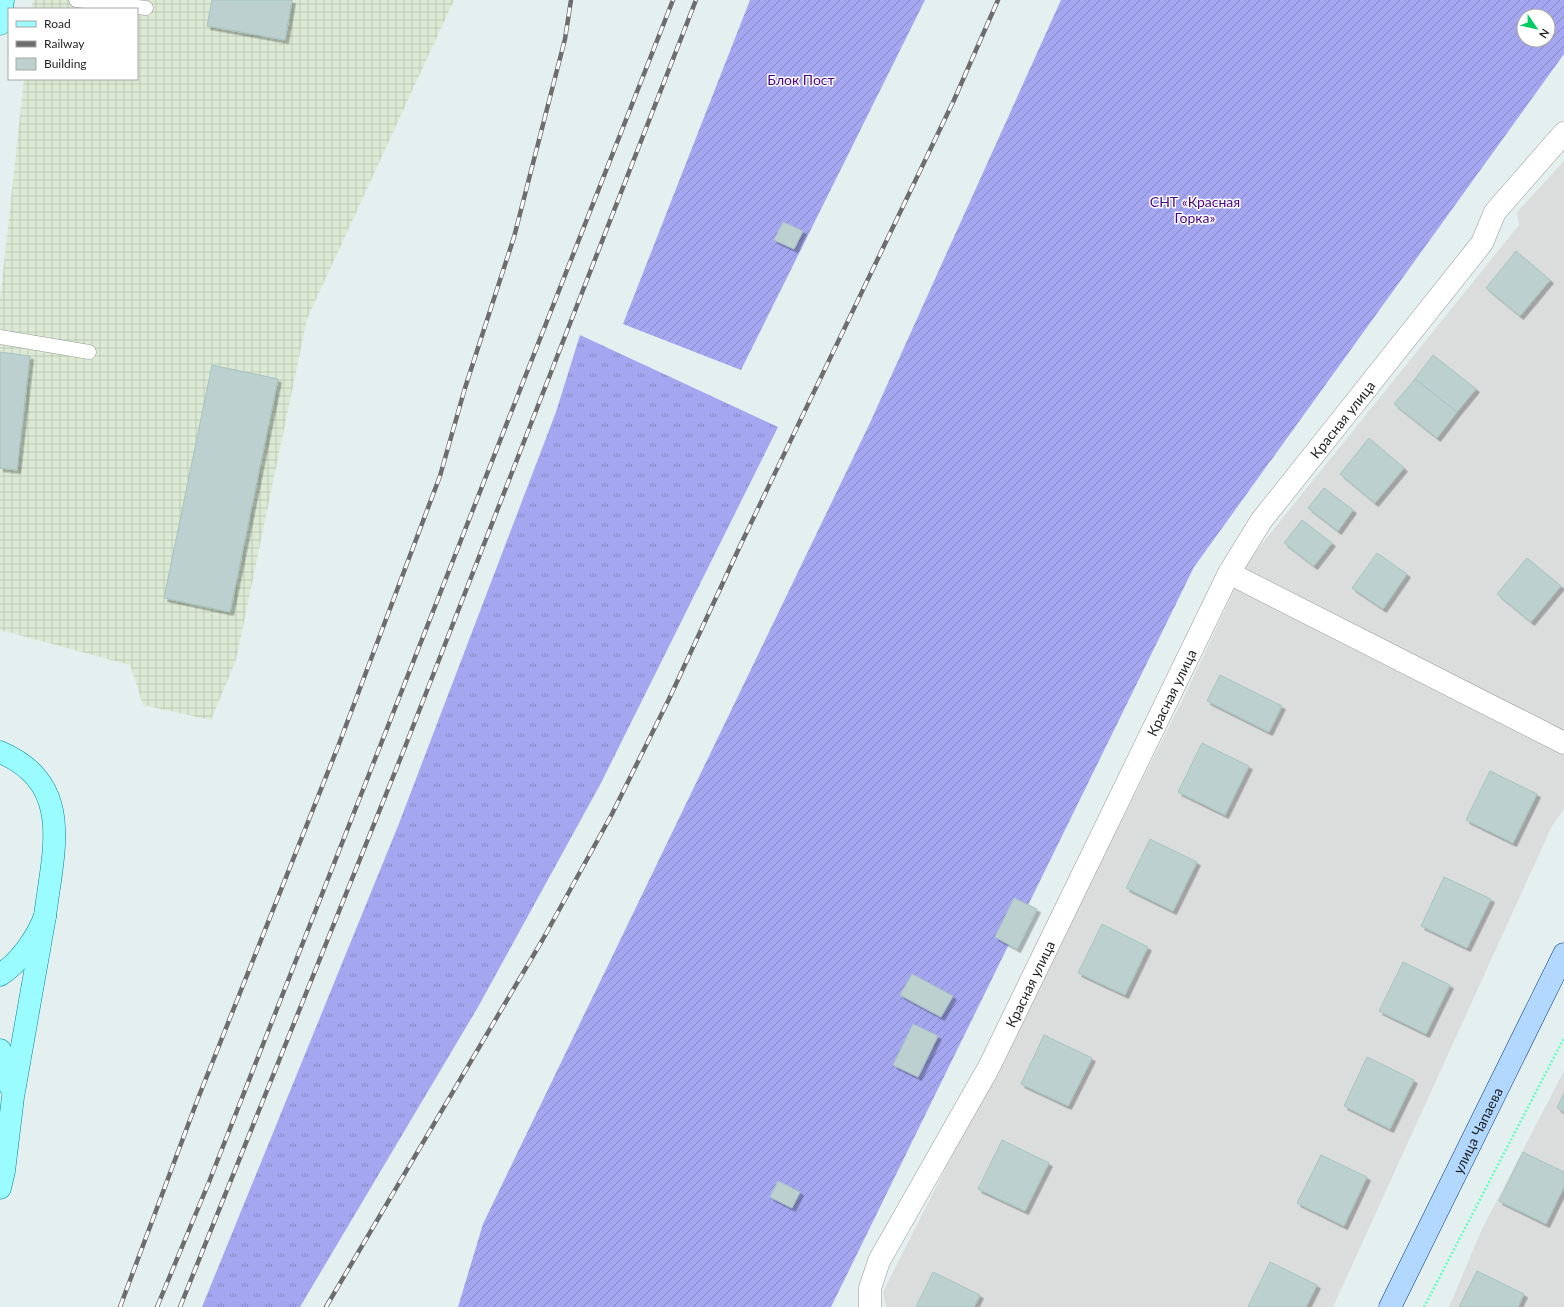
<svg xmlns="http://www.w3.org/2000/svg" width="1564" height="1307" font-family="Lato,sans-serif">
<style>
.residential{fill:#dbdddc}
.industrial{fill:url(#industrial-grid)}
.grass{fill:url(#grass-tufts)}
.garden{fill:url(#garden-furrows);fill-rule:evenodd}
.building{fill:#bcd1cf;stroke:#a4c4c1;filter:url(#shadow)}
.lines{fill:none;stroke-linecap:round;stroke-linejoin:round}
.lane-casing{stroke:#999;stroke-width:15}
.street-casing{stroke:#999;stroke-width:23}
.secondary-casing{stroke:#00357b;stroke-width:23}
.primary-casing{stroke:#008599;stroke-width:23}
.path{stroke:#66ffbc;stroke-width:2.5;stroke-dasharray:2 2;stroke-linecap:butt}
.lane{stroke:#fff;stroke-width:14}
.street{stroke:#fff;stroke-width:22}
.secondary{stroke:#b3d8ff;stroke-width:22}
.primary{stroke:#9afcff;stroke-width:22}
.rail-casing{stroke:#6d6d6d;stroke-width:4.5}
.rail{stroke:#fff;stroke-width:3;stroke-dasharray:9;stroke-linecap:butt}
.labels{text-anchor:middle;dominant-baseline:central;stroke-width:3;stroke-linejoin:round;paint-order:stroke}
.park-label{font-size:14px;fill:#4b0189;stroke:#fff}
.street-label{font-size:14px;fill:#1f1f1f;stroke:#fff}
</style>
<defs>
<pattern id="industrial-grid" width="8" height="8" patternUnits="userSpaceOnUse"><rect width="8" height="8" fill="#dcead5"/><path d="M0 4h8M4 0v8" fill="none" stroke="#bcc8b6"/></pattern>
<pattern id="grass-tufts" width="24" height="20" patternUnits="userSpaceOnUse"><rect width="24" height="20" fill="#a4a7f0"/><path d="M3 7l-1-3M5 7V3M7 7l1-3M15 17l-1-3M17 17v-4M19 17l1-3" fill="none" stroke="#8587c2"/></pattern>
<pattern id="garden-furrows" width="10" height="10" patternUnits="userSpaceOnUse"><rect width="10" height="10" fill="#a4a7f0"/><path d="M-1 1l2-2M0 10L10 0M9 11l2-2" fill="none" stroke="#8587c2"/></pattern>
<filter id="shadow"><feDropShadow dx="3.5" dy="3.5" stdDeviation="0" flood-color="#0004"/></filter>
</defs>
<rect width="100%" height="100%" fill="#e4eff0"/>
<g class="residential">
<polygon points="1564,161 1564,809 1552,826 1333,1307 886,1307 883,1292 1184,697 1248,561 1519,225 1517,212"/>
<polygon points="1564,1071 1564,1307 1449,1307 1482,1229"/>
</g>
<polygon class="industrial" points="33,0 454,0 307,319 236,660 211,720 143,705 130,665 0,630 0,301 24,79 137,79 137,9 32,9"/>
<polygon class="grass" points="580,335 778,427 601,783 478,1007 300,1307 202,1307 398,826 556,412"/>
<g class="garden">
<polygon points="750,0 925,0 741,370 623,324"/>
<path d="M1061,0h503v54l-370,513 -363,740h-373l25,-83 386,-799zM1524,16h24v24h-24z"/>
</g>
<g class="building">
<polygon points="212,0 292,0 285,40 207,26"/>
<polygon points="783,222 803,231 794,249 774,240"/>
<polygon points="1516,251 1550,280 1520,316 1486,288"/>
<polygon points="0,352 30,356 17,470 0,468"/>
<polygon points="1433,355 1476,389 1457,412 1415,379"/>
<polygon points="212,365 278,379 230,612 164,598"/>
<polygon points="1415,379 1457,412 1437,438 1394,404"/>
<polygon points="1369,438 1404,468 1375,503 1340,474"/>
<polygon points="1324,488 1353,510 1338,531 1308,508"/>
<polygon points="1302,520 1332,543 1314,566 1284,543"/>
<polygon points="1377,553 1407,574 1383,609 1352,588"/>
<polygon points="1527,558 1561,586 1531,622 1497,594"/>
<polygon points="1220,675 1282,706 1269,732 1207,701"/>
<polygon points="1202,743 1249,766 1225,815 1178,792"/>
<polygon points="1490,771 1537,794 1513,843 1466,820"/>
<polygon points="1150,839 1197,862 1173,911 1126,888"/>
<polygon points="1444,877 1491,899 1467,948 1421,926"/>
<polygon points="1014,898 1037,909 1017,949 995,937"/>
<polygon points="1102,924 1148,947 1125,995 1078,973"/>
<polygon points="1403,962 1450,985 1426,1034 1379,1011"/>
<polygon points="912,974 953,996 941,1017 900,995"/>
<polygon points="913,1024 938,1036 918,1077 893,1065"/>
<polygon points="1044,1035 1092,1058 1068,1106 1021,1084"/>
<polygon points="1367,1057 1414,1080 1390,1129 1344,1106"/>
<polygon points="1564,1093 1564,1112 1557,1108"/>
<polygon points="1002,1140 1049,1163 1025,1211 978,1189"/>
<polygon points="1523,1152 1564,1172 1564,1187 1546,1224 1499,1201"/>
<polygon points="1321,1155 1367,1177 1344,1226 1297,1203"/>
<polygon points="778,1181 800,1192 792,1208 770,1197"/>
<polygon points="1270,1262 1317,1285 1306,1307 1248,1307"/>
<polygon points="1477,1271 1524,1294 1518,1307 1459,1307"/>
<polygon points="933,1272 980,1295 974,1307 916,1307"/>
</g>
<g class="lines">
<g class="lane-casing">
<g id="lane">
<polyline points="76,0 146,8"/>
<polyline points="0,337 89,352"/>
</g>
</g>
<g class="street-casing">
<g id="street">
<polyline points="1229,573 1564,743"/>
<path id="s1" d="M870,1307v-19l9,-27 110,-194 240,-494 32,-52 221,-278 13,-31 69,-79"/>
</g>
</g>
<g class="secondary-casing">
<g id="secondary">
<path id="s2" d="M1390,1307l174,-353"/>
</g>
</g>
<g class="primary-casing">
<g id="primary">
<polyline points="0,24 3,0"/>
<path d="M0,752c75,32 53,99 45,164 -8,22 -25,46 -45,59"/>
<polyline points="0,1050 5,1059 10,1086"/>
<polyline points="0,1188 4,1171 13,1097 45,916"/>
</g>
</g>
<polyline class="path" points="1424,1307 1564,1038"/>
<use href="#lane" class="lane"/>
<use href="#street" class="street"/>
<use href="#secondary" class="secondary"/>
<use href="#primary" class="primary"/>
<g class="rail-casing">
<g id="rail">
<polyline points="120,1307 197,1101 339,744 440,476 465,388 514,237 565,39 571,0"/>
<polyline points="157,1307 209,1182 673,0"/>
<polyline points="180,1307 405,747 696,0"/>
<polyline points="326,1307 543,939 612,814 669,699 740,546 954,100 998,0"/>
</g>
</g>
<use href="#rail" class="rail"/>
</g>
<g class="labels">
<g class="park-label">
<text x="801" y="79">Блок Пост</text>
<text x="1195" y="201">СНТ «Красная<tspan x="1195" dy="16">Горка»</tspan></text>
</g>
<g class="street-label">
<text stroke="none"><textPath href="#s1" startOffset="1011">Красная улица</textPath></text>
<text stroke="none"><textPath href="#s1" startOffset="687">Красная улица</textPath></text>
<text stroke="none"><textPath href="#s1" startOffset="363">Красная улица</textPath></text>
<text stroke="none"><textPath href="#s2" startOffset="197">улица Чапаева</textPath></text>
</g>
</g>
<rect x="8" y="8" width="130" height="72" fill="#ffffff" stroke="#a5a5a5"/>
<rect x="16" y="21" width="20" height="6" fill="#9afcff" stroke="#a5a5a5"/>
<text x="44" y="28" font-size="12" fill="#1f1f1f">Road</text>
<rect x="16" y="41" width="20" height="6" fill="#6d6d6d" stroke="#a5a5a5"/>
<text x="44" y="48" font-size="12" fill="#1f1f1f">Railway</text>
<rect x="16" y="58" width="20" height="12" fill="#bcd1cf" stroke="#a5a5a5"/>
<text x="44" y="68" font-size="12" fill="#1f1f1f">Building</text>
<g transform="translate(1536 28) rotate(124)"><circle r="19" fill="#ffffff" stroke="#a5a5a5"/>
<path d="M0-3L7 15L0 10L-7 15Z" fill="#00cd5f"/>
<text y="-6" font-size="11" font-weight="bold" text-anchor="middle" fill="#1f1f1f">N</text>
</g>
</svg>
